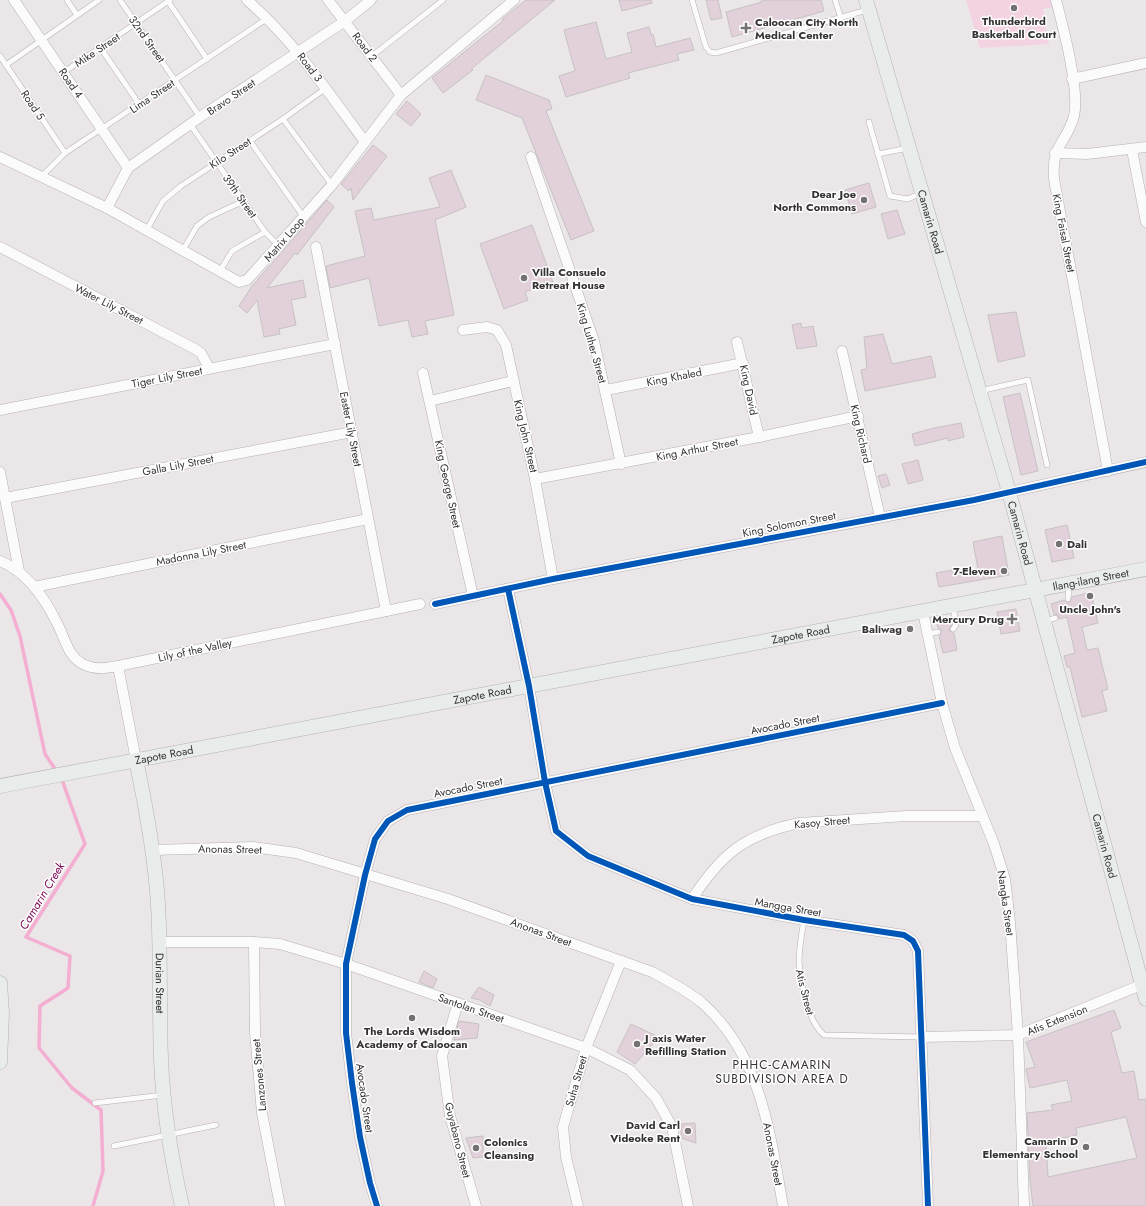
<svg xmlns="http://www.w3.org/2000/svg" width="1146" height="1206" font-family="Jost,sans-serif">
<style>
.green{fill:#f3d3e2}
.lines{fill:none;stroke-linecap:round;stroke-linejoin:round}
.stream{stroke:#f3aed1;stroke-width:3.5}
.building{fill:#e2d1da;stroke:#c6c2c3;fill-rule:evenodd}
.lane-casing{stroke:#b5b1b3;stroke-width:6}
.street-casing{stroke:#b5b1b3;stroke-width:11}
.secondary-casing{stroke:#b5b1b3;stroke-width:15}
.lane{stroke:#fcfbfc;stroke-width:5}
.street{stroke:#fcfbfc;stroke-width:10}
.secondary{stroke:#e8edeb;stroke-width:14}
.cycleway-casing{stroke:#fff;stroke-width:8}
.cycleway{stroke:#0057b8;stroke-width:6}
.poi-dot{fill:#757172;stroke:#fff;stroke-width:1.5}
.labels{text-anchor:middle;dominant-baseline:central;stroke-width:3;stroke-linejoin:round;paint-order:stroke}
.poi-label{font-size:11px;font-weight:bold;fill:#353233;stroke:#fff;text-anchor:end}
.street-label{font-size:11px;fill:#353233;stroke:#fff}
.water-label{font-size:12px;font-style:italic;fill:#811058;stroke:#fff}
.neighbourhood-label{font-size:12px;letter-spacing:1px;fill:#353233;stroke:#fff}
</style>
<rect width="100%" height="100%" fill="#ebe6e8"/>
<polygon class="green" points="966,0 1052,0 1054,7 1043,9 1049,44 980,48"/>
<g class="lines">
<g class="stream">
<polyline points="0,594 11,610 20,636 45,754 57,772"/>
<polyline points="61,777 85,844 26,937 70,956 68,988 40,1006 39,1048 72,1088 101,1110 103,1171 93,1206"/>
</g>
</g>
<g class="building">
<polygon points="526,0 555,0 471,69 473,70 443,93 432,78 489,32 503,21 502,19"/>
<polygon points="619,0 651,0 652,3 622,11"/>
<polygon points="706,0 718,0 722,18 711,20"/>
<polygon points="761,0 821,0 824,11 732,37 726,12 762,2"/>
<polygon points="596,22 606,59 632,52 627,33 649,27 651,35 653,34 656,47 690,38 694,50 677,54 679,60 628,73 630,78 566,97 559,76 575,71 564,30"/>
<polygon points="486,75 549,100 552,109 546,111 594,231 571,240 522,118 476,100"/>
<polygon points="407,101 421,114 411,126 396,114"/>
<polygon points="373,145 387,156 353,200 351,188 349,191 341,184"/>
<polygon points="451,170 466,207 435,220 454,315 425,321 428,334 412,337 408,320 379,326 369,278 330,288 326,266 365,256 355,211 371,208 374,220 440,207 429,178"/>
<polygon points="869,183 876,207 852,214 845,190"/>
<polygon points="327,200 334,207 297,255 295,253 267,288 303,280 306,297 291,300 296,325 279,329 280,334 264,337 257,300 247,313 239,306 252,286"/>
<polygon points="897,210 905,234 888,239 881,214"/>
<polygon points="532,225 553,282 525,292 528,300 504,309 480,244"/>
<polygon points="1016,312 1025,356 998,362 988,315"/>
<polygon points="801,323 802,328 813,326 817,346 797,349 792,325"/>
<polygon points="883,334 892,364 931,356 936,377 865,391 861,370 867,369 864,337"/>
<polygon points="1020,393 1038,471 1021,475 1003,397"/>
<polygon points="961,423 964,437 948,441 948,438 915,446 912,434 934,428"/>
<polygon points="918,460 923,480 908,484 902,464"/>
<polygon points="886,474 890,485 882,488 878,476"/>
<polygon points="1067,525 1074,558 1052,562 1045,530"/>
<polygon points="1002,536 1009,575 939,587 936,573 952,570 953,573 978,569 973,542"/>
<polygon points="1091,592 1098,623 1082,627 1087,650 1098,648 1108,689 1102,691 1107,711 1082,717 1070,667 1067,667 1064,656 1075,653 1067,617 1059,619 1058,615 1054,614 1051,604 1064,600 1069,603 1072,597"/>
<polygon points="1016,609 1020,631 1001,634 997,612"/>
<polygon points="951,618 952,624 949,630 954,633 957,650 943,653 939,636 942,631 938,628 936,621"/>
<polygon points="424,971 437,979 433,988 419,982"/>
<polygon points="479,987 494,995 490,1006 480,1000 471,998"/>
<path d="M1114,1010l7,18 -10,4 11,41 12,-2 5,29 7,-1v107h-113l-3,-27 -3,-66 26,-3 -2,-5 21,-4 -5,-21 -37,8 -4,-19 9,-2 -9,-25zM1126,1117l11,41 -89,19 -2,-35 31,-7 -1,-7z"/>
<polygon points="459,1021 479,1024 477,1038 454,1040"/>
<polygon points="631,1024 659,1037 635,1064 617,1052"/>
<polygon points="695,1123 696,1143 681,1138 681,1124"/>
<polygon points="483,1136 483,1157 473,1158 466,1138"/>
</g>
<g class="lines">
<g class="lane-casing">
<g id="lane">
<polyline points="67,0 77,15"/>
<polyline points="120,0 200,117"/>
<polyline points="692,0 706,47 710,52 716,53 867,10"/>
<polyline points="835,0 841,18"/>
<polyline points="168,1 207,59"/>
<polyline points="100,47 139,104"/>
<polyline points="0,56 65,153"/>
<polyline points="372,56 443,0"/>
<polyline points="6,65 99,0"/>
<polyline points="64,72 170,0"/>
<polyline points="283,119 332,185"/>
<polyline points="869,122 890,196 908,199 921,193"/>
<polyline points="190,124 265,232 278,245"/>
<polyline points="250,141 303,216"/>
<polyline points="878,154 908,148"/>
<polyline points="41,177 65,153 268,18"/>
<polyline points="146,231 163,201 181,186 283,119 326,88"/>
<polyline points="183,250 197,226 209,217 244,201"/>
<polyline points="220,271 232,251 265,232"/>
<polyline points="980,391 1028,380 1047,465"/>
<polyline points="1068,599 1069,586"/>
<polyline points="953,606 956,625 953,629"/>
<polyline points="1046,621 1055,618"/>
<polyline points="927,634 938,632"/>
<path d="M804,920c-6,34 -8,49 3,83 4,13 7,23 17,32l97,2"/>
<polyline points="95,1103 163,1095"/>
<polyline points="114,1146 216,1125"/>
</g>
</g>
<g class="street-casing">
<g id="street">
<polyline points="14,0 128,168"/>
<path d="M247,0c47,41 81,92 118,142"/>
<polyline points="328,0 401,95"/>
<path d="M1056,0c7,27 24,90 18,116 -7,27 -23,28 -20,63l54,292"/>
<polyline points="1072,79 1146,63"/>
<polyline points="1132,150 1146,222"/>
<polyline points="1055,153 1087,154 1146,147"/>
<polyline points="0,157 107,208 239,282 247,280 332,185 401,95 514,0"/>
<polyline points="531,157 594,341 621,464"/>
<polyline points="107,208 128,168 203,115 345,21 371,0"/>
<polyline points="0,247 195,349 201,353 209,368"/>
<polyline points="316,247 386,611"/>
<polyline points="463,330 487,327 497,330 506,345 535,479 553,579"/>
<polyline points="737,342 759,437"/>
<polyline points="842,351 880,517"/>
<polyline points="423,373 473,596"/>
<polyline points="606,390 743,363"/>
<polyline points="430,401 513,381"/>
<polyline points="0,410 335,344"/>
<polyline points="0,472 19,571"/>
<polyline points="535,479 759,437 858,416"/>
<polyline points="5,498 352,432"/>
<path d="M0,561c28,11 46,39 58,64 7,14 11,34 27,40 11,5 22,3 33,1l302,-62"/>
<polyline points="34,587 368,519"/>
<polyline points="508,589 529,686 545,782 556,831 588,856 692,899 804,920 904,935 913,941 918,951 928,1206"/>
<polyline points="435,604 553,579 974,500 1146,462"/>
<polyline points="923,612 942,703 955,748 994,844 1005,879 1010,922 1018,1035 1024,1206"/>
<polyline points="118,666 136,760"/>
<path d="M153,850l100,-3 43,6 152,46 204,73c17,9 34,18 49,30 60,52 69,131 82,204"/>
<path d="M692,899c29,-45 54,-65 107,-76l107,-7h75"/>
<polyline points="158,942 254,942 280,944 346,964 586,1048 630,1070 656,1098 672,1127 688,1206"/>
<polyline points="254,942 255,1032 262,1113 280,1206"/>
<polyline points="458,1003 442,1056 450,1116 476,1206"/>
<polyline points="921,1037 1018,1035 1146,983"/>
<polyline points="377,1206 370,1183 360,1137 352,1083 346,1033 346,964 365,875 375,839 388,821 407,810 942,703"/>
<polyline points="578,1206 566,1157 563,1127 586,1048 621,961"/>
</g>
</g>
<g class="secondary-casing">
<g id="secondary">
<path id="s1" d="M866,0l143,492 137,507"/>
<path id="s2" d="M136,760c10,47 19,95 22,144 3,51 1,103 3,155 2,50 10,98 21,147"/>
<path id="s3" d="M0,786l1146,-217"/>
<polyline points="0,983 2,1013 0,1062"/>
</g>
</g>
<use href="#lane" class="lane"/>
<use href="#street" class="street"/>
<use href="#secondary" class="secondary"/>
<g class="cycleway-casing">
<g id="cycleway">
<polyline points="508,589 529,686 545,782 556,831 588,856 692,899 804,920 904,935 913,941 918,951 928,1206"/>
<polyline points="435,604 553,579 974,500 1146,462"/>
<polyline points="377,1206 370,1183 360,1137 352,1083 346,1033 346,964 365,875 375,839 388,821 407,810 942,703"/>
</g>
</g>
<use href="#cycleway" class="cycleway"/>
</g>
<g class="poi-dot">
<circle cx="1014" cy="8" r="4"/>
<path d="M744 22h4v4h4v4h-4v4h-4v-4h-4v-4h4z"/>
<circle cx="864" cy="200" r="4"/>
<circle cx="524" cy="278" r="4"/>
<circle cx="1059" cy="544" r="4"/>
<circle cx="1004" cy="571" r="4"/>
<circle cx="1090" cy="596" r="4"/>
<path d="M1010 613h4v4h4v4h-4v4h-4v-4h-4v-4h4z"/>
<circle cx="910" cy="629" r="4"/>
<circle cx="412" cy="1018" r="4"/>
<circle cx="637" cy="1044" r="4"/>
<circle cx="688" cy="1131" r="4"/>
<circle cx="1086" cy="1147" r="4"/>
<circle cx="476" cy="1148" r="4"/>
</g>
<g class="labels">
<g class="poi-label">
<text x="1014" y="21" text-anchor="middle">Thunderbird<tspan x="1014" dy="13">Basketball Court</tspan></text>
<text x="755" y="22" text-anchor="start">Caloocan City North<tspan x="755" dy="13">Medical Center</tspan></text>
<text x="856" y="194">Dear Joe<tspan x="856" dy="13">North Commons</tspan></text>
<text x="532" y="272" text-anchor="start">Villa Consuelo<tspan x="532" dy="13">Retreat House</tspan></text>
<text x="1067" y="544" text-anchor="start">Dali</text>
<text x="996" y="571">7-Eleven</text>
<text x="1090" y="609" text-anchor="middle">Uncle John's</text>
<text x="1004" y="619">Mercury Drug</text>
<text x="902" y="629">Baliwag</text>
<text x="412" y="1031" text-anchor="middle">The Lords Wisdom<tspan x="412" dy="13">Academy of Caloocan</tspan></text>
<text x="645" y="1038" text-anchor="start">J axis Water<tspan x="645" dy="13">Refilling Station</tspan></text>
<text x="680" y="1125">David Carl<tspan x="680" dy="13">Videoke Rent</tspan></text>
<text x="1078" y="1141">Camarin D<tspan x="1078" dy="13">Elementary School</tspan></text>
<text x="484" y="1142" text-anchor="start">Colonics<tspan x="484" dy="13">Cleansing</tspan></text>
</g>
<g class="street-label">
<text transform="translate(147 39) rotate(55)">32nd Street</text>
<text transform="translate(365 47) rotate(53)">Road 2</text>
<text transform="translate(97 50) rotate(-34)">Mike Street</text>
<text transform="translate(310 67) rotate(53)">Road 3</text>
<text transform="translate(71 83) rotate(55)">Road 4</text>
<text transform="translate(152 96) rotate(-34)">Lima Street</text>
<text transform="translate(231 97) rotate(-34)">Bravo Street</text>
<text transform="translate(33 105) rotate(56)">Road 5</text>
<text transform="translate(230 153) rotate(-33)">Kilo Street</text>
<text transform="translate(240 196) rotate(55)">39th Street</text>
<text stroke="none"><textPath href="#s1" startOffset="231">Camarin Road</textPath></text>
<text transform="translate(1064 233) rotate(79)">King Faisal Street</text>
<text transform="translate(284 239) rotate(-49)">Matrix Loop</text>
<text transform="translate(109 304) rotate(27)">Water Lily Street</text>
<text transform="translate(592 343) rotate(74)">King Luther Street</text>
<text transform="translate(167 377) rotate(-11)">Tiger Lily Street</text>
<text transform="translate(674 377) rotate(-11)">King Khaled</text>
<text transform="translate(749 390) rotate(78)">King David</text>
<text transform="translate(351 429) rotate(79)">Easter Lily Street</text>
<text transform="translate(861 434) rotate(77)">King Richard</text>
<text transform="translate(526 436) rotate(77)">King John Street</text>
<text transform="translate(697 449) rotate(-11)">King Arthur Street</text>
<text transform="translate(178 465) rotate(-11)">Galla Lily Street</text>
<text transform="translate(448 484) rotate(78)">King George Street</text>
<text transform="translate(789 524) rotate(-11)">King Solomon Street</text>
<text stroke="none"><textPath href="#s1" startOffset="555">Camarin Road</textPath></text>
<text transform="translate(201 553) rotate(-11)">Madonna Lily Street</text>
<text stroke="none"><textPath href="#s3" startOffset="1110">Ilang-ilang Street</textPath></text>
<text stroke="none"><textPath href="#s3" startOffset="815">Zapote Road</textPath></text>
<text transform="translate(195 650) rotate(-12)">Lily of the Valley</text>
<text stroke="none"><textPath href="#s3" startOffset="491">Zapote Road</textPath></text>
<text transform="translate(785 724) rotate(-11)">Avocado Street</text>
<text stroke="none"><textPath href="#s3" startOffset="167">Zapote Road</textPath></text>
<text transform="translate(468 787) rotate(-11)">Avocado Street</text>
<text transform="translate(822 822) rotate(-5)">Kasoy Street</text>
<text stroke="none"><textPath href="#s1" startOffset="879">Camarin Road</textPath></text>
<text transform="translate(230 849) rotate(1)">Anonas Street</text>
<text transform="translate(1006 903) rotate(82)">Nangka Street</text>
<text transform="translate(788 907) rotate(10)">Mangga Street</text>
<text transform="translate(541 932) rotate(20)">Anonas Street</text>
<text stroke="none"><textPath href="#s2" startOffset="225">Durian Street</textPath></text>
<text transform="translate(805 992) rotate(76)">Atis Street</text>
<text transform="translate(471 1008) rotate(19)">Santolan Street</text>
<text transform="translate(1057 1020) rotate(-22)">Atis Extension</text>
<text transform="translate(259 1075) rotate(-95)">Lanzones Street</text>
<text transform="translate(576 1081) rotate(-74)">Suha Street</text>
<text transform="translate(365 1098) rotate(82)">Avocado Street</text>
<text transform="translate(458 1140) rotate(76)">Guyabano Street</text>
<text transform="translate(773 1154) rotate(79)">Anonas Street</text>
</g>
<g class="water-label">
<text transform="translate(42 896) rotate(-59)">Camarin Creek</text>
</g>
<g class="neighbourhood-label">
<text x="782" y="1065">PHHC-CAMARIN<tspan x="782" dy="14">SUBDIVISION AREA D</tspan></text>
</g>
</g>
</svg>
